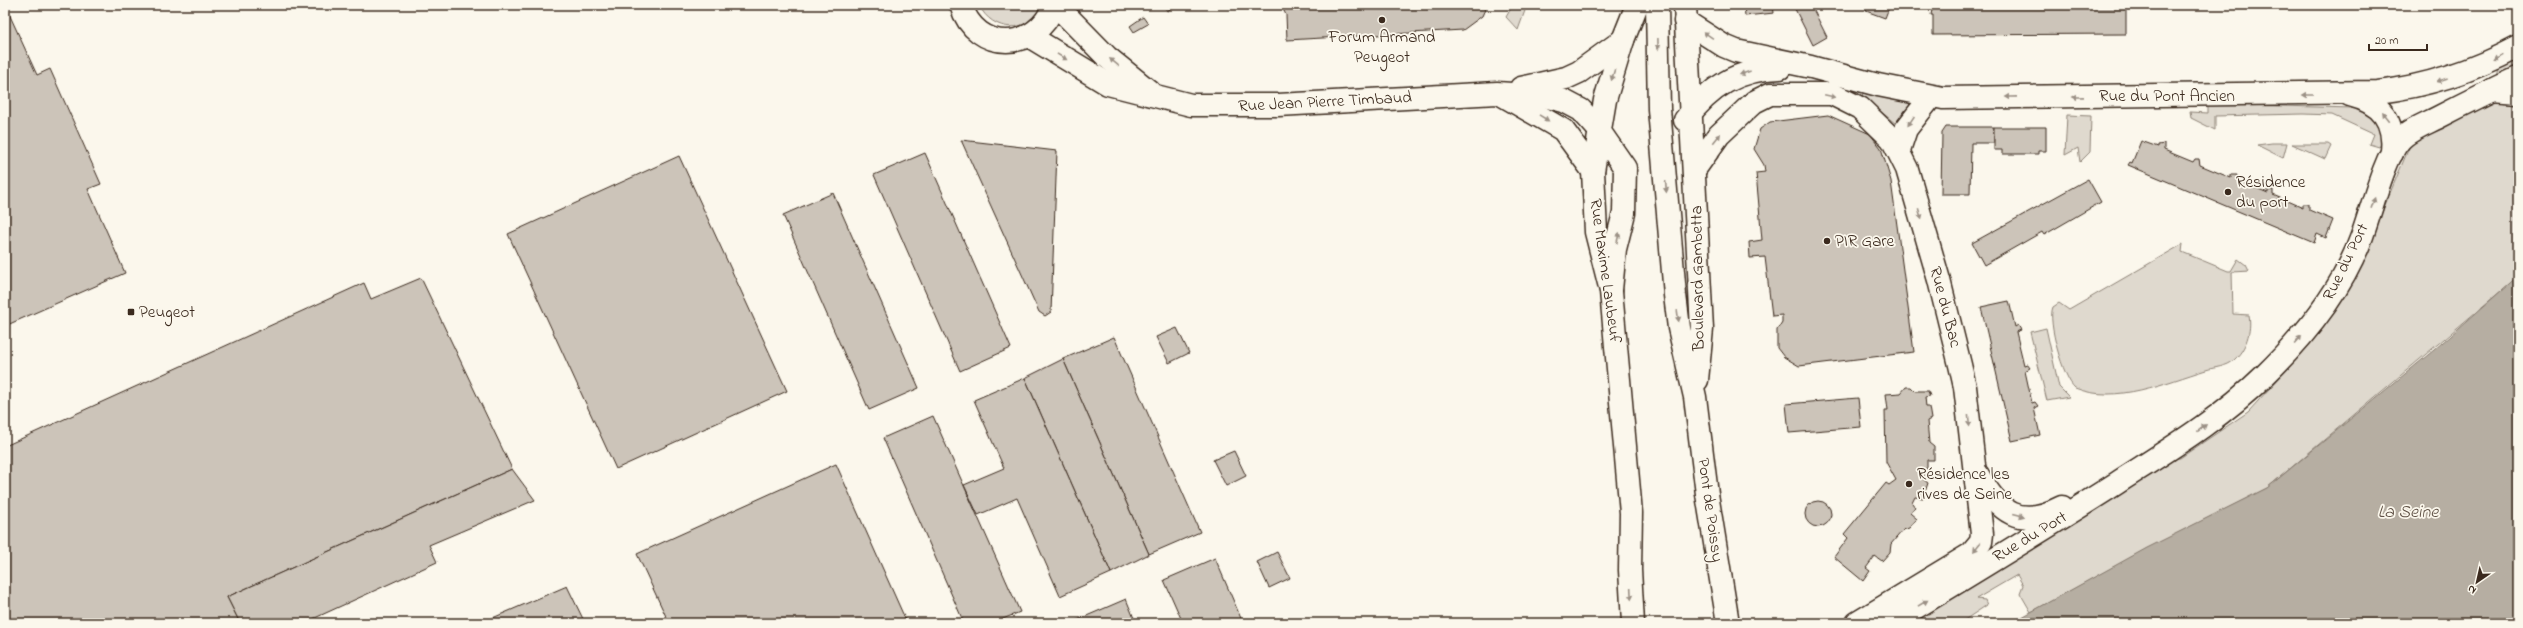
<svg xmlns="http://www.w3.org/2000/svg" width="2523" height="628" font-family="'Indie Flower',sans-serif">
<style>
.green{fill:#dfd9ce;stroke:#8d8276}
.water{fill:#b6aea2;stroke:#85796d}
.building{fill:#ccc4b9;stroke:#3b2a1e}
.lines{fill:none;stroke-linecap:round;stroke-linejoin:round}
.minor-casing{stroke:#3b2a1e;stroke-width:25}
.major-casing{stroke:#3b2a1e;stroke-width:25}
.minor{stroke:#fbf7ec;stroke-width:22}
.major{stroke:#fbf7ec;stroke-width:22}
.oneway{fill:#9b9085}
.poi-dot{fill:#3b2a1e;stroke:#fbf7ec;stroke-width:1.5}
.labels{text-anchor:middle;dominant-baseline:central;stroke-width:3.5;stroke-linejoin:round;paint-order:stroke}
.poi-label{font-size:17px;fill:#3b2a1e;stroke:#fbf7ec;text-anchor:start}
.street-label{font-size:17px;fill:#3b2a1e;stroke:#fbf7ec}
.water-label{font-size:18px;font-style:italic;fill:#605246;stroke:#fbf7ec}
</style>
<rect width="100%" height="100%" fill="#fbf7ec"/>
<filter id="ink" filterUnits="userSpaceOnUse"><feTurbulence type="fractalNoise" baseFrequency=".025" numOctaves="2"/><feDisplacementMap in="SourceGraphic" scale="8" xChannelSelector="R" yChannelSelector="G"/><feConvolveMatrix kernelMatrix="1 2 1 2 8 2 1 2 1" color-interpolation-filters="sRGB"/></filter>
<g filter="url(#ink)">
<g class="green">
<path d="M979,5h63c-12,30 -50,28 -63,0z"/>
<polygon points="1513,5 1527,5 1518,30 1506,17"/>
<polygon points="2518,58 2518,67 2497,78 2499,67"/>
<polygon points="1863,93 1908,103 1911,106 1896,124 1862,96"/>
<polygon points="2518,96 2518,276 2514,280 2267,488 2147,549 2031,612 2020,593 2023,585 2017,575 1976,599 1985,600 1987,605 1960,623 1894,623 2164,458 2180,458 2248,412 2310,344 2364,255 2411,143 2484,99"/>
<polygon points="2208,104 2353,108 2364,111 2380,123 2382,143 2379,147 2369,144 2373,134 2332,115 2303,114 2215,116 2215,130 2191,118 2190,112 2208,113"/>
<polygon points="2067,115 2091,116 2090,152 2080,162 2078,148 2065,155"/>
<polygon points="2272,143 2287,143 2283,158 2257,145"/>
<polygon points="2292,144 2328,144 2331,146 2325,159"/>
<path d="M2183,244l-1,8 46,19h3l7,-12 8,6 3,6 -17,1 1,42 16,1c3,16 -3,34 -15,45 -7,7 -19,7 -28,10 -40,12 -90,35 -131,18 -12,-10 -28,-67 -22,-81l6,-4 10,7z"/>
<polygon points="2046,328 2059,387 2069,397 2047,401 2030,332"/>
</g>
<polygon class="water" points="2518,276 2518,623 2011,623 2147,548 2267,488 2434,350"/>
<g class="building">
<polygon points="5,5 37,75 50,69 101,184 88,189 125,273 5,326"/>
<polygon points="1164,5 1177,5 1167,11"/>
<polygon points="1281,5 1487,5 1482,16 1463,30 1287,40 1286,15"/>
<polygon points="1744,5 1773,5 1774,13 1745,16"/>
<polygon points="1793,5 1811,5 1827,37 1813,45"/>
<polygon points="1868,5 1890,5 1885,18 1866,11"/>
<polygon points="1933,5 2126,5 2126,34 1933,35 1933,15 1931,15"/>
<polygon points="1143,17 1148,24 1134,32 1130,26"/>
<polygon points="1828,115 1870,134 1881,148 1891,181 1914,352 1799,366 1784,357 1777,348 1777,330 1782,322 1782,315 1772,316 1765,257 1750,258 1749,242 1762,240 1756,173 1765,172 1764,165 1754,149 1760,129 1770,122"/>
<polygon points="1946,127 1994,127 1994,143 1971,143 1970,194 1941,194 1942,133"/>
<polygon points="1994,127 2046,127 2046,151 2038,151 2038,154 2002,154 2002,150 1994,150"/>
<polygon points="961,140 1057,151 1051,312 1045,316 1039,312"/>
<polygon points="2141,141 2158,147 2158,145 2164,144 2164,150 2193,162 2195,159 2199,159 2200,165 2231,178 2231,175 2237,175 2237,180 2268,193 2268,190 2273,190 2273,195 2303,208 2303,204 2309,204 2309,210 2333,220 2326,238 2317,234 2314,243 2128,165 2130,162 2132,163"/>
<polygon points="925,153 1011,348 960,371 874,175"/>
<polygon points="679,156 787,391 616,469 508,234"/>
<polygon points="2088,179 2101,202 2044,235 2042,232 1984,265 1972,243"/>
<polygon points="833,193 919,388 869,410 783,215"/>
<polygon points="421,278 512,469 227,597 240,623 5,623 5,446 364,283 371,299"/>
<polygon points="2009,301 2015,327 2018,325 2021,330 2016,332 2024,365 2027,364 2030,368 2025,371 2032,403 2035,402 2038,406 2034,408 2040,435 2012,441 1981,307"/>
<polygon points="1177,328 1189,353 1169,363 1156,337"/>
<polygon points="1114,337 1200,532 1149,554 1063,359"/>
<polygon points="1063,359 1149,554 1111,573 1025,378"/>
<polygon points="1025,378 1111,573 1060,596 1017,498 978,515 964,485 1004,468 974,400"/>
<polygon points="1906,387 1911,387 1915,391 1928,391 1930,396 1925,397 1926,407 1929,407 1931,419 1927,421 1929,443 1934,447 1934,460 1927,460 1927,469 1923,469 1924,480 1928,483 1923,498 1915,497 1912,503 1915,507 1910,513 1917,519 1909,528 1903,530 1891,544 1890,552 1882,561 1875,556 1866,568 1870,571 1863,581 1834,557 1848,538 1844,534 1886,483 1889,485 1896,480 1886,462 1885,410 1888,410 1886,394 1901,393"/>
<polygon points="1858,398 1861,427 1789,433 1786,404"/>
<polygon points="933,416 1020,612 993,623 964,623 883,438"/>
<polygon points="1234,451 1246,476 1226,486 1213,460"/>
<polygon points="836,464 907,623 669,623 637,554"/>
<polygon points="512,469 535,500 429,545 437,562 304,623 240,623 227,597"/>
<circle cx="1818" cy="514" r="13"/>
<polygon points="1277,552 1290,578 1269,588 1257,562"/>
<polygon points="1215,558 1243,623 1183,623 1164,580"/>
<polygon points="567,586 585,623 481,623"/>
<polygon points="1126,599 1136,623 1076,623 1075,621"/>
</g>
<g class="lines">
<g class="minor-casing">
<g id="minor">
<path d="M961,5c15,49 76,47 93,0"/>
<polyline points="1056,5 1107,57 1149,91"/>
<polyline points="1029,36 1108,84 1191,105 1278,105 1497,93 1544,96 1564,101 1581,110 1598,129 1625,168 1624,213 1615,249 1611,290"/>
<polyline points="1521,88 1566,78 1579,72 1623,40"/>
<polyline points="2491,90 2518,92"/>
<polyline points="1504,96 1563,130 1593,171"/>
</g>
</g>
<g class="major-casing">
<g id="major">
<polyline points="1657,5 1659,109 1675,295 1679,328 1695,397 1707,494 1728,623"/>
<polyline points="1685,5 1702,329 1697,380"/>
<path d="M1685,21l39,25 12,5 75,16 67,18 65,13 435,-6c51,-6 95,-21 140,-45"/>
<path d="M2350,95c32,8 45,26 42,58"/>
<path d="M1685,120c25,-33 53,-51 95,-52"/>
<polyline points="1899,150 1906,129 1931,97"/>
<polyline points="1695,169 1719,135 1754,102 1770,94 1832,94 1860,108 1892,139 1907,169 1939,280 1960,365 1965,387 1982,534 1981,542 1971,554 1857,623"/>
<path d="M1978,475c22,38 41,54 84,32"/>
<polyline points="1633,623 1630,570 1631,513 1611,291 1596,232 1593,171 1605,100 1623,40 1637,5"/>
<path d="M1890,623c76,-46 152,-92 227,-140 51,-33 103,-64 147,-107 40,-39 79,-86 98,-140 9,-24 22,-78 38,-96 9,-10 25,-16 37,-22 27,-14 53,-27 81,-40"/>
</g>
</g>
<use href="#minor" class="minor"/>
<use href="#major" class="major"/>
</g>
<defs><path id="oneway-solid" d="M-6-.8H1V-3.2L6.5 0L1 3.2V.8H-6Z"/></defs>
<g class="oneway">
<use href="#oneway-solid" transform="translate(1708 35) rotate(-146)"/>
<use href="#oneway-solid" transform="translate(1658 44) rotate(89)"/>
<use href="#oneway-solid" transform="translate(1062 57) rotate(31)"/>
<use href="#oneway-solid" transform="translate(2498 58) rotate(153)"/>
<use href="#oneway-solid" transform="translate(1114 62) rotate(-141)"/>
<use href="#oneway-solid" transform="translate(1745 73) rotate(161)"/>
<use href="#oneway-solid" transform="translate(1613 75) rotate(107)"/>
<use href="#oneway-solid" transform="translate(2442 80) rotate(161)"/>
<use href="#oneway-solid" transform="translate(2308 95) rotate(180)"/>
<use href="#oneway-solid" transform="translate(1830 96) rotate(12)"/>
<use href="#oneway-solid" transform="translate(2011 97) rotate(179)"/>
<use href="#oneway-solid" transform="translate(2078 97) rotate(179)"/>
<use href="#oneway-solid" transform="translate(2385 116) rotate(-128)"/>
<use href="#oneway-solid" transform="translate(1544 118) rotate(32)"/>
<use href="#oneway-solid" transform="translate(1911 121) rotate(124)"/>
<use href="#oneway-solid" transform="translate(1717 138) rotate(-52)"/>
<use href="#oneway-solid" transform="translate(1666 187) rotate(86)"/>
<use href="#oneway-solid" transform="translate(2373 203) rotate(-71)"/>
<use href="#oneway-solid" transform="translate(1920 214) rotate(74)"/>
<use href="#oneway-solid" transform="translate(1618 238) rotate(-76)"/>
<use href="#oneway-solid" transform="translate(1678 316) rotate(82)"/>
<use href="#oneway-solid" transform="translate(2298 340) rotate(-50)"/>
<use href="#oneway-solid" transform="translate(1969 421) rotate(84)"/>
<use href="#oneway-solid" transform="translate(2202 428) rotate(-38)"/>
<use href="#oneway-solid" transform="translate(2019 515) rotate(15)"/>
<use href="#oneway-solid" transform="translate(1977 547) rotate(128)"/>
<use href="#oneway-solid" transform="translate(1631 594) rotate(87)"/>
<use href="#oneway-solid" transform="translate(1923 603) rotate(-31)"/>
</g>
</g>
<g class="poi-dot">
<circle cx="1382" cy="20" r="4"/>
<circle cx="2228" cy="192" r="4"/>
<circle cx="1827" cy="241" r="4"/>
<rect x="127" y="308" width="8" height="8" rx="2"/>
<circle cx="1909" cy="484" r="4"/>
</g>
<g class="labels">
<g class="poi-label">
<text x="1382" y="37" text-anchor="middle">Forum Armand<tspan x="1382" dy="20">Peugeot</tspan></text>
<text x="2236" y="182">Résidence<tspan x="2236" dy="20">du port</tspan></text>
<text x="1835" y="241">PIR Gare</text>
<text x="139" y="312">Peugeot</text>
<text x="1917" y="474">Résidence les<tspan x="1917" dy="20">rives de Seine</tspan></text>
</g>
<g class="street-label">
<text x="2167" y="96">Rue du Pont Ancien</text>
<text transform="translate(1325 102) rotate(-3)">Rue Jean Pierre Timbaud</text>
<text transform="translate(2346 262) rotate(-64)">Rue du Port</text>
<text transform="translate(1605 271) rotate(82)">Rue Maxime Laubeuf</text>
<text transform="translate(1698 278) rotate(-91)">Boulevard Gambetta</text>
<text transform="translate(1945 307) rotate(75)">Rue du Bac</text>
<text transform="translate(1710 510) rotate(82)">Pont de Poissy</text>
<text transform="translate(2030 537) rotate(-31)">Rue du Port</text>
</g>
<g class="water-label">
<text x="2408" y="513">La Seine</text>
</g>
</g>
<rect width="2523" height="628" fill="none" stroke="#fbf7ec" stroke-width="20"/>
<rect x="10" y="10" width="2503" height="608" fill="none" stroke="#3b2a1e" stroke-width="1.5" filter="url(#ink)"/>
<g transform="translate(2477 582) rotate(214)" stroke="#fbf7ec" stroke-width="3" paint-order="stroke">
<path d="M0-3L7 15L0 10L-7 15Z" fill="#3b2a1e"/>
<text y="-6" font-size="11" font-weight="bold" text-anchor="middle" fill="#3b2a1e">N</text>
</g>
<path d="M2369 44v6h58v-6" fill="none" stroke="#3b2a1e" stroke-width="2"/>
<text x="2375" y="44" font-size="12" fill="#3b2a1e" stroke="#fbf7ec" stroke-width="3" paint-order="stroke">20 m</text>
</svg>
